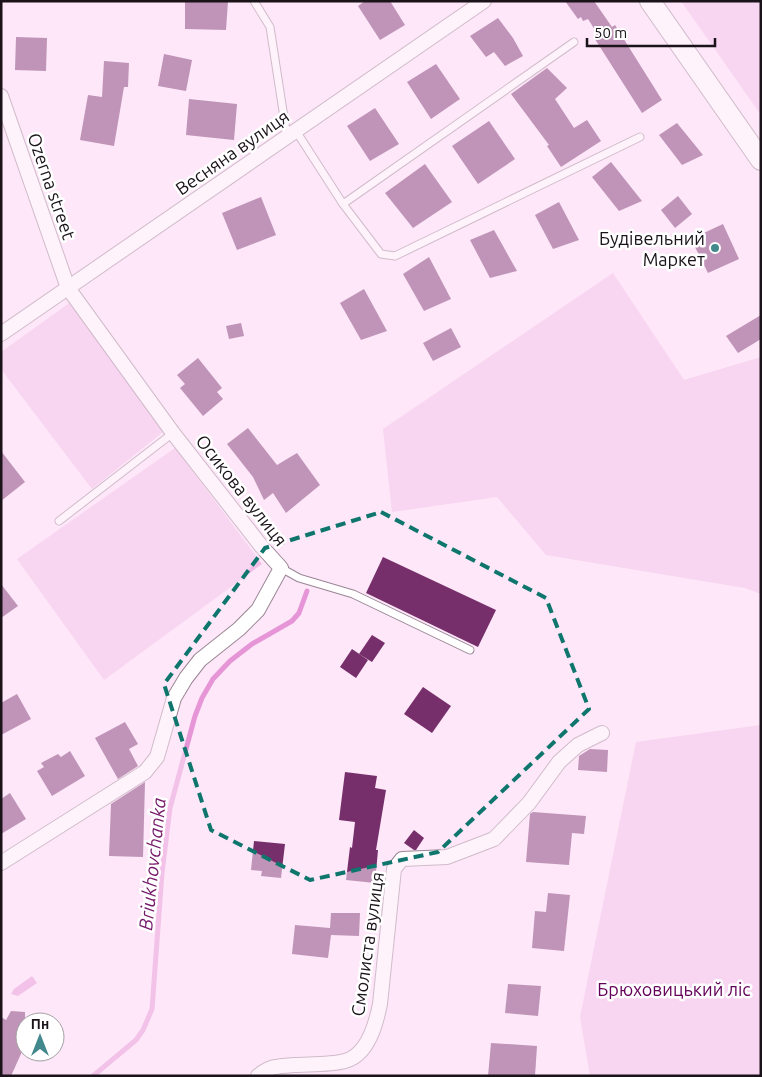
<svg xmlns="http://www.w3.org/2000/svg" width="762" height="1077" font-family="Ubuntu,sans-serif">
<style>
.green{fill:#f2bee7}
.water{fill:#e696d7}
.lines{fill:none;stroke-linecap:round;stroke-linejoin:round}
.stream{stroke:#e696d7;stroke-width:5}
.building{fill:#762f6b}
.service-casing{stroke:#9a8695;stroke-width:9}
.minor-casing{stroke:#9a8695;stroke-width:16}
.secondary-casing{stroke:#9a8695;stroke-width:22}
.service{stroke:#fff;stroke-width:7}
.minor{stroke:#fff;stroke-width:14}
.secondary{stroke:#fff;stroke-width:20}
.marked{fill:none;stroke:#0f766e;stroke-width:4;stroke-dasharray:10 6;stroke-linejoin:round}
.poi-dot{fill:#41898c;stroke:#fff;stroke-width:2}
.labels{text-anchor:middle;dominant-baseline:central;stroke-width:5;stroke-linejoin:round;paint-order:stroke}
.street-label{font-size:18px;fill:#1a1319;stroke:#fff}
.poi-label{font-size:18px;fill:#1a1319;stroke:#fff;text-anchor:end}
.park-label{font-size:18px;fill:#630059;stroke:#fff}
.water-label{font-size:19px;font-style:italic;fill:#75186a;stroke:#fff}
</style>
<rect width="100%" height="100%" fill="#fde7f8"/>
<g class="green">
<polygon points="681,1 761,1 761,115"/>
<polygon points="613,273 684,380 761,357 761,594 745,588 546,555 497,497 392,512 383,429"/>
<polygon points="71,302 169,427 92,489 1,369 1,352"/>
<polygon points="175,448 262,564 104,680 17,559"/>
<polygon points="761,725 761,1076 590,1076 580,1017 636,742"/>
</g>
<polygon class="water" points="32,976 37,983 18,996 11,994 14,989"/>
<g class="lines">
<polyline class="stream" points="93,1076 136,1040 143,1030 152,1009 162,873 170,808 195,716 202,698 213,679 230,661 252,644 292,621 299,613 307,591"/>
</g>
<g class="building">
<polygon points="185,1 228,1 226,30 185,29"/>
<polygon points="365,1 390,1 405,25 380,40 358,6"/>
<polygon points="565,1 594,1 612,27 615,25 662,100 642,113 593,36 597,33 588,19 583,21 581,17 578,19"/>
<polygon points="498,18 513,38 523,56 505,66 494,52 486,57 470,36"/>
<polygon points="16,37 47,38 46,71 15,70"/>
<polygon points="164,54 192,60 186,91 158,86"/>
<polygon points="104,61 129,63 128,87 124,87 114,146 80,140 88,95 102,97"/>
<polygon points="436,64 460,99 431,119 407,82"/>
<polygon points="547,68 567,88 555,99 574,128 587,120 601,141 561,167 547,146 549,145 511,94"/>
<polygon points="189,99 237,104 234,140 186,135"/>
<polygon points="375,108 399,144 370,161 347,126"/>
<polygon points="489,121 515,159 478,184 452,146"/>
<polygon points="677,123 703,155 682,165 659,135"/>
<polygon points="611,162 642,201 619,211 592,177"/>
<polygon points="425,164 452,202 413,228 385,193"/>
<polygon points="678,196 692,214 675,228 661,210"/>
<polygon points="261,197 276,235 237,250 222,213"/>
<polygon points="559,202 579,240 553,249 535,215"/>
<polygon points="723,224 739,259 708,273 691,239"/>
<polygon points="494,230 517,271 490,278 470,240"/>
<polygon points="429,257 451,299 424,311 403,274"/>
<polygon points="364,289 387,331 361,340 340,303"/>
<polygon points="761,315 761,339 738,353 726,336"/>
<polygon points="241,323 244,336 229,339 226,326"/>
<polygon points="451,328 461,347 433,361 423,343"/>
<polygon points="198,358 222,388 217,392 223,399 203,416 180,388 185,384 177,375"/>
<polygon points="248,428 277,465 297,453 320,485 286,513 273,493 264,500 253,477 227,444"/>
<polygon points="1,451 25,482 1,501"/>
<polygon points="383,557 496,610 478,647 366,593"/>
<polygon points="1,584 18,606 1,618"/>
<polygon points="372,635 385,643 372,662 359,654"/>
<polygon points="352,649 368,660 356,678 340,667"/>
<polygon points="423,687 451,706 432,733 404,714"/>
<polygon points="17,694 31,719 1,735 1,703"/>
<polygon points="125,722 138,744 129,749 138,766 118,779 95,738"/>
<polygon points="590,749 608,750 607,772 578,770 579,756"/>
<polygon points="70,751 85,776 52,796 37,771 44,767 41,763 58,754 61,757"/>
<polygon points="345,772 377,776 375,788 386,790 376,850 378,850 375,883 346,880 350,847 352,848 355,822 339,820"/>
<polygon points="145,782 143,857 109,856 111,804"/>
<polygon points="10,793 26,819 1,834 1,799"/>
<polygon points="533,812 586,816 584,834 572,833 569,865 526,862 530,814"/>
<polygon points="414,830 424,838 416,850 414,850 404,843"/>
<polygon points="254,841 285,844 281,878 261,876 262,871 251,870"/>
<polygon points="548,893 570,895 564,951 532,948 535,911 546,912"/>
<polygon points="331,913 360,913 359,936 331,935 328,958 292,954 295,925 330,928"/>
<polygon points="508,984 541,986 538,1016 505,1013"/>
<polygon points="11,1011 25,1012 25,1045 11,1076 1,1076 1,1017 6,1020"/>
<polygon points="491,1043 537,1046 535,1076 488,1076"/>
</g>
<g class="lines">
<g class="service-casing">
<g id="service">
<polyline points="254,1 270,27 287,137"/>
<polyline points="574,42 343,204 381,254 395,256 640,137"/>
<polyline points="296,131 343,204"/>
<polyline points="59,521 173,433"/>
<polyline points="281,568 299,578 353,594 470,650"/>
</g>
</g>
<g class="minor-casing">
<g id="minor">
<polyline points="1,96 68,288 173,433 262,547 281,568 258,610 239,629 200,660 186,678 174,698 157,757 145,772 1,863"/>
<polyline points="1,334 484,1"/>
<path d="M258,1076c12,-10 20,-10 36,-11 15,-1 36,0 51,-4 23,-6 31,-37 35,-57l14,-135 8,-10 45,-2 47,-18 35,-36 30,-41 19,-17 24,-12"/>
</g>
</g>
<g class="secondary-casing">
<polyline id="secondary" points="650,1 761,160"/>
</g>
<use href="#service" class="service"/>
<use href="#minor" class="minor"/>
<use href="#secondary" class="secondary"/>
</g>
<path d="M0 0H762V1077H0ZM381,512l165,86 43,111 -151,143 -128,28 -99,-50 -47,-146 101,-136z" fill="#fde7f8" fill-opacity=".55" fill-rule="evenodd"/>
<path class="marked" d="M381,512l165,86 43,111 -151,143 -128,28 -99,-50 -47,-146 101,-136z"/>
<circle class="poi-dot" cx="715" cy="248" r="5"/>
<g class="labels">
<g class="street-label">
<text transform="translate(232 152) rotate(-35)">Весняна вулиця</text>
<text transform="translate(52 186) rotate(71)">Ozerna street</text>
<text transform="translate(242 490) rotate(52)">Осикова вулиця</text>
<text transform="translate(367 944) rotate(-82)">Смолиста вулиця</text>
</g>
<g class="poi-label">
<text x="705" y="238">Будівельний<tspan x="705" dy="21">Маркет</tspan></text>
</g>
<g class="park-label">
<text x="674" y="989">Брюховицький ліс</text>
</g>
<g class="water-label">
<text transform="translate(152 864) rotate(-84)">Briukhovchanka</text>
</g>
</g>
<rect width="762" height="1077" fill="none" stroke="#1a1319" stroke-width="5"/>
<g transform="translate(40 1037)"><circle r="24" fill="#ffffff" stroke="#a3a1a3"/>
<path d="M0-4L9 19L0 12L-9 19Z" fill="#41898c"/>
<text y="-8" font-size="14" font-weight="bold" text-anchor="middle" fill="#1a1319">Пн</text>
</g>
<path d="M587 38v8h128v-8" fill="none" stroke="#1a1319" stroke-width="2.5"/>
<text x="594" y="38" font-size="15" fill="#1a1319" stroke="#ffffff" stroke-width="4" paint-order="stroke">50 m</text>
</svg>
